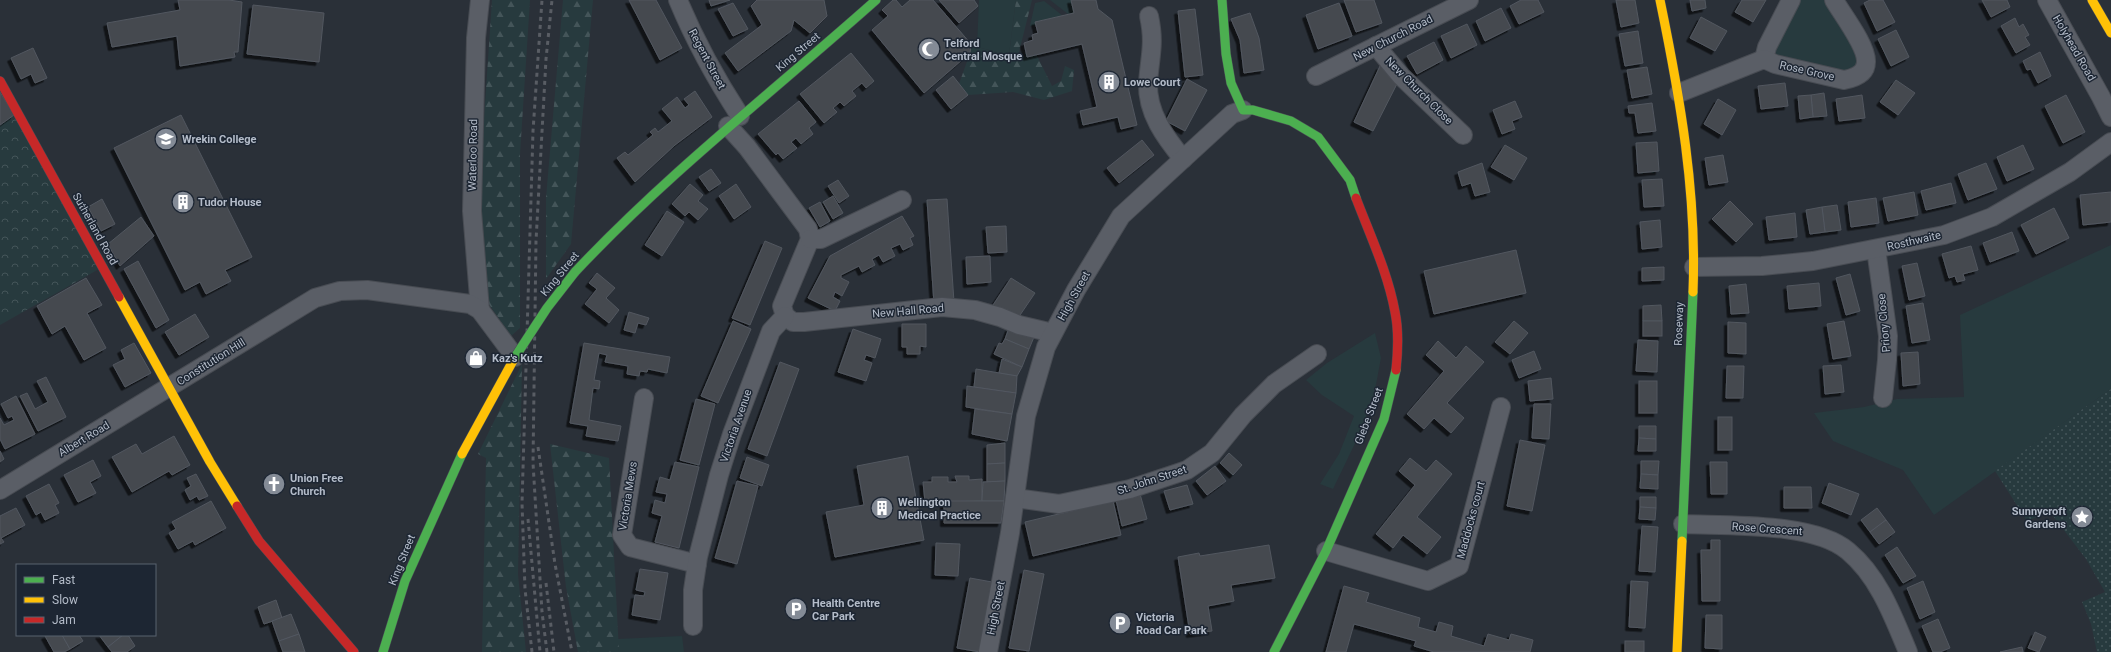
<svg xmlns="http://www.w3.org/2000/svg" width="2111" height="652" font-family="Roboto,sans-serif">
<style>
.grass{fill:#273a3e}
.forest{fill:url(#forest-firs)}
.park{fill:url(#park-crowns)}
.garden{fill:url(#garden-dots)}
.building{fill:#444950;stroke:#52575f;filter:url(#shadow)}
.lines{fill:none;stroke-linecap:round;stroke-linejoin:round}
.street-casing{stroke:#484c53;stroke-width:20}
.fast-casing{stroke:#484c53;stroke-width:10}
.slow-casing{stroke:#484c53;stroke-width:10}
.jam-casing{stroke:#484c53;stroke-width:10}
.street{stroke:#5a5e66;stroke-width:18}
.fast{stroke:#4caf50;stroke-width:9}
.slow{stroke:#ffc107;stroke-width:9}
.jam{stroke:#c62828;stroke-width:9}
.rail{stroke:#595d64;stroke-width:3;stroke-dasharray:4 4;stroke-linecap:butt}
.fast-bridge-casing{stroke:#484c53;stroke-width:10;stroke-linecap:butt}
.fast-bridge{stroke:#4caf50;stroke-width:9}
.labels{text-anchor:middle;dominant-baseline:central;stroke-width:3;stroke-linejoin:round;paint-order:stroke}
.street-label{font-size:11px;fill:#b4bcc9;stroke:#1d2633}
.poi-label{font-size:11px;font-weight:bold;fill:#b4bcc9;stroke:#1d2633;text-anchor:start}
</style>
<defs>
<pattern id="forest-firs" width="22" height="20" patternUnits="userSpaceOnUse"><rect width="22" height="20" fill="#273a3e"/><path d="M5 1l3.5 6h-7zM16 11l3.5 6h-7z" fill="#445559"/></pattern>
<pattern id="park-crowns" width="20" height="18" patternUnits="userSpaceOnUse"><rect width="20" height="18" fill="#273a3e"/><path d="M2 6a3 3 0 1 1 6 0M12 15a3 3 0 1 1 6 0" fill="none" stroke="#445559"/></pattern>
<pattern id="garden-dots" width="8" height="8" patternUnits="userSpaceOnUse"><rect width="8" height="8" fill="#273a3e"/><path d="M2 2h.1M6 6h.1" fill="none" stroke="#445559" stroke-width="1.8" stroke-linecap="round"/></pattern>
<filter id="shadow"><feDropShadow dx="-3.5" dy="3.5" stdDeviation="0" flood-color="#0009"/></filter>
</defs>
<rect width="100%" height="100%" fill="#2a3038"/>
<g class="grass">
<polygon points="979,0 1016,0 1009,55 977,47"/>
<polygon points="1050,0 1071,0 1074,13 1068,14"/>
<path d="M1799,0h27l32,52c1,10 0,14 -8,20l-73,-16 -3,-3z"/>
<polygon points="1044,1 1063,16 1035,22 1036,25 1030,26 1035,3"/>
<polygon points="2111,245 2111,389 1934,515 1903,470 1833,441 1814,413 1864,407 1897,399 1964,397 1960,315"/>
<polygon points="1375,333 1381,358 1374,395 1360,433 1333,489 1320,484 1339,454 1354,416 1322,395 1306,380 1327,363"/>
<polygon points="682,636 684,652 619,652 617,639"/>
</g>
<g class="forest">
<polygon points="492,0 530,0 520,154 520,328 511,336 488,303 478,209"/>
<polygon points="563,0 593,0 571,244 546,279 546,198"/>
<polygon points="1016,0 1032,0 1018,56 1027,57 1036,54 1052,86 1061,81 1065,66 1074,70 1072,91 1044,100 1013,92 968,95 959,84 970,53 971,44 973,43 977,47 1009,55"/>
<polygon points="522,364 518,575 526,652 482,652 486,458 478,454"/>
<polygon points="550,444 609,458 619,652 578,652 566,587"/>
</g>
<polygon class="park" points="14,115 99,269 0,325 0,125"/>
<polygon class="garden" points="2111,389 2111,652 2097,652 2091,624 2082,602 2105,592 2086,559 2050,512 2027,521 1995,471"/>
<g class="building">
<polygon points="178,0 229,0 242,2 238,52 234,52 235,57 180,66 177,36 112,47 107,23 180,10"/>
<polygon points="629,0 656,0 682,48 660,60"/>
<polygon points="709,0 730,0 711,6"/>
<polygon points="824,0 827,16 810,33 794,20 791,31 738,71 725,53 762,25 751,6 757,0"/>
<polygon points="893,0 896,0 902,7 910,0 933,0 971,44 970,53 924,93 872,30 888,16 882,10"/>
<polygon points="939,0 974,0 978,6 959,23"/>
<polygon points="1071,0 1096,0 1098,9 1112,20 1137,125 1121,129 1118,117 1083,125 1080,111 1097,107 1082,44 1027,57 1024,43 1033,40 1032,35 1038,33 1035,22 1074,13"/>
<polygon points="1344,0 1374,0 1382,23 1356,32"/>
<polygon points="1521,0 1538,0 1544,12 1519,24 1510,6"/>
<polygon points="1616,0 1635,0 1639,23 1621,27"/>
<polygon points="1690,0 1705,0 1706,8 1692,11"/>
<polygon points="1742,0 1766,0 1753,22 1735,12"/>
<polygon points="1870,0 1883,0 1895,22 1877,31 1864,3"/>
<polygon points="1982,0 2007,0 2010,7 1991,17"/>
<polygon points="733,3 748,29 733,36 718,9"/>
<polygon points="1339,3 1352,36 1318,49 1306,15"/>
<polygon points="253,5 324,13 319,62 247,54"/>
<polygon points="1501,8 1511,28 1485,41 1476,21"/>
<polygon points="1195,9 1203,75 1185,77 1178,11"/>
<polygon points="1250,13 1259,38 1264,70 1244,73 1240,40 1231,19"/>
<polygon points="1701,17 1727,31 1715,51 1690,38"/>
<polygon points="2015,18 2019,27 2023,24 2029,35 2025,37 2030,45 2016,53 2001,26"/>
<polygon points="1467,24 1477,45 1451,58 1441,36"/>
<polygon points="1896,30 1909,57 1891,66 1878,39"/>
<polygon points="1638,31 1643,63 1625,66 1619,34"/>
<polygon points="1434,42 1443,60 1417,74 1407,56"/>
<polygon points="33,48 47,78 35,83 31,74 21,79 11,58"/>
<polygon points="2040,52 2051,76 2038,83 2031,69 2027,70 2023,61"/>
<polygon points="851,53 874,81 866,88 862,83 852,91 856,96 844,106 840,102 833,108 837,112 824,123 800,94"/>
<polygon points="1380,66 1401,76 1373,131 1354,122"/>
<polygon points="1647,67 1652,94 1632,98 1627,70"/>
<polygon points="953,76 968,95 951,109 936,90"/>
<polygon points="1187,79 1207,90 1185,131 1166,121"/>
<polygon points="1896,80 1915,93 1898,115 1880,102"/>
<polygon points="1785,83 1788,106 1761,109 1758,86"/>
<polygon points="695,91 712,117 675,145 635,182 617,158 625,152 628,155 653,135 650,132 655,128 658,132 672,121 662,109 677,97 685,108 689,105 684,99"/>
<polygon points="0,92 14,115 0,125"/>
<polygon points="1824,93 1827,116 1813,117 1811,95"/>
<polygon points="1811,95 1813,117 1800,119 1798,96"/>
<polygon points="1862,95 1865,118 1839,121 1836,99"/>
<polygon points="2066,95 2085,132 2063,143 2045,106"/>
<polygon points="1718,99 1736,110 1722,135 1704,124"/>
<polygon points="799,101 816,122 809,128 813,134 801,144 796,138 791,142 797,148 783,159 778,153 776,155 758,134"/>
<polygon points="1515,101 1522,117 1512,121 1515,129 1502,134 1493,110"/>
<polygon points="1652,103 1656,131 1638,133 1635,113 1629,113 1628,106"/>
<polygon points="181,115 252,257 225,270 231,281 206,294 200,282 185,290 114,148"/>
<polygon points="1142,140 1154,155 1119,183 1107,168"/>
<polygon points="1657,142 1659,171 1638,173 1636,143"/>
<polygon points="1505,145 1527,158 1514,180 1491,167"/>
<polygon points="2023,145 2034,169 2007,181 1997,157"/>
<polygon points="1723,155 1728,182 1709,185 1705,158"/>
<polygon points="1482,163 1490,192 1475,196 1471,183 1462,186 1458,172"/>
<polygon points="1986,163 1997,189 1968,200 1958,174"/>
<polygon points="711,169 721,183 709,191 699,177"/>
<polygon points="1662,179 1664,206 1644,207 1642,180"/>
<polygon points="838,180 849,196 839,203 828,186"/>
<polygon points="1951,183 1956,203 1926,210 1921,191"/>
<polygon points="690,184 703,195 698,201 708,209 698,220 689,212 685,216 672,204"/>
<polygon points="736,184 751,207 734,219 719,196"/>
<polygon points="1914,192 1918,215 1888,221 1883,198"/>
<polygon points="2111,192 2111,222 2083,225 2080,195"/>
<polygon points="833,196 843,213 833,219 823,202"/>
<polygon points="1876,198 1879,223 1851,227 1848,202"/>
<polygon points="102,199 115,224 101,231 88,207"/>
<polygon points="947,199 954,302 934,304 927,200"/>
<polygon points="1730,201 1753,224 1736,242 1712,219"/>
<polygon points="820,202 830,221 820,227 809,208"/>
<polygon points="1837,205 1841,230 1825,232 1822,207"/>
<polygon points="1822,207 1825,232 1810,234 1806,210"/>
<polygon points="2054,208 2069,238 2036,254 2021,225"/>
<polygon points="667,211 684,222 662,256 645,245"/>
<polygon points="1795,213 1797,237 1769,240 1766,217"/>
<polygon points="902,216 914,236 910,238 913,245 903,250 900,244 891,248 895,256 883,262 879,255 872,259 875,265 862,272 859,266 841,275 841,278 849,282 842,296 835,292 833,297 840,301 835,311 808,298 830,256"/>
<polygon points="141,217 154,236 120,266 108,244"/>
<polygon points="1660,220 1662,247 1642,249 1640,222"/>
<polygon points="1006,226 1007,252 988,253 986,227"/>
<polygon points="2012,232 2019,251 1990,262 1983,243"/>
<polygon points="765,241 782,248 750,325 732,318"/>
<polygon points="1971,246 1978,270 1963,274 1965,280 1957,282 1955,276 1949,278 1942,254"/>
<polygon points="1516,250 1526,293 1434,314 1424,271"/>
<polygon points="990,256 991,282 967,284 966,257"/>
<polygon points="138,261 169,320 156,328 124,269"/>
<polygon points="1917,263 1925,296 1909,300 1902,266"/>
<polygon points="1664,267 1664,280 1642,281 1642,268"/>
<polygon points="597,273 615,288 606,298 619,310 609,323 585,304 597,289 589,283"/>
<polygon points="1850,274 1860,311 1846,315 1836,278"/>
<polygon points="86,278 102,305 87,313 106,348 84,360 65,326 52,334 37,306"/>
<polygon points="1011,278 1035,293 1016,321 993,305"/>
<polygon points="1819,283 1821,306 1789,309 1787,286"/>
<polygon points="1746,284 1749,313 1731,314 1729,286"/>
<polygon points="1923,303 1930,340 1912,343 1906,306"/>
<polygon points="1661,305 1662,321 1643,321 1643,306"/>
<polygon points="629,312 649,318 646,325 638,323 635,333 624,330"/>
<polygon points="195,314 209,337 179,355 165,332"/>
<polygon points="733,321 751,329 718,403 701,396"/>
<polygon points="1514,321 1528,333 1510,354 1495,342"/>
<rect x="1643" y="321" width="19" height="15"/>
<polygon points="1844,321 1851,356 1833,359 1827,324"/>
<polygon points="1728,322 1746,323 1746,354 1728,353"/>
<polygon points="902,324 926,324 926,347 920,346 920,354 907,354 907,347 902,347"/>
<polygon points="1009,328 1034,337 1029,349 1005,339"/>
<polygon points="853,329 881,339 875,358 866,355 864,360 872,363 866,381 838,372"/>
<polygon points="1005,339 1029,349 1022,367 994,354 999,343 1002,344"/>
<polygon points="1638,340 1658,341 1657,372 1636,371"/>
<polygon points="1438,341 1456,358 1466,346 1484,362 1447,403 1464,418 1451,433 1434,418 1424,429 1407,414 1444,371 1426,355"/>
<polygon points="134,343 151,373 125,387 113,365 125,359 121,350"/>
<polygon points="584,343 670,357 667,373 648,369 647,372 640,371 639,376 627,374 628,366 605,362 607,355 599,353 594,380 600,381 599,389 593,388 589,420 621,426 618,441 586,436 588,426 570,423"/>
<polygon points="1534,351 1541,369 1519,378 1512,360"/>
<polygon points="1918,352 1920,384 1903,386 1901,353"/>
<polygon points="1002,359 1022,367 1017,376 999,373"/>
<polygon points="780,362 799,369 767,456 748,449"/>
<polygon points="1841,365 1844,392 1825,394 1823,366"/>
<polygon points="1727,366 1744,366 1743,398 1726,398"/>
<polygon points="976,369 1017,376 1016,393 974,387"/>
<polygon points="46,377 66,417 38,431 20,396 27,393 35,409 48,402 37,381"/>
<polygon points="1551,378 1553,399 1530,401 1528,381"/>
<rect x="1639" y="381" width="18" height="32"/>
<polygon points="967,386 1016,393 1012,414 966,407"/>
<polygon points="16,396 35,434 5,449 0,439 0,418 4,425 14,420 12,416 8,418 1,404"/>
<polygon points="696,399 715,404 699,465 680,460"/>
<polygon points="1534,404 1551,404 1549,439 1532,438"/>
<polygon points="975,409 1012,414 1007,441 972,434"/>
<rect x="1718" y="417" width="14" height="33"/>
<polygon points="1639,426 1656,426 1656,439 1639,438"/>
<polygon points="174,436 190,465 172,475 169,471 132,492 112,457 136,444 142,454"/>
<polygon points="1639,438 1656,439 1656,451 1638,451"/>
<polygon points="1520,440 1545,445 1532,511 1507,506"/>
<polygon points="1005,443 1005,463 987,464 987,445"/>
<polygon points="0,451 4,459 0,462"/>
<polygon points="1229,453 1242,465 1233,475 1220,463"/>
<polygon points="908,456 924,540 835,557 826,512 864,505 857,466"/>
<polygon points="747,457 769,465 762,486 740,478"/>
<polygon points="1410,458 1426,471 1436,460 1452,474 1417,517 1441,537 1427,554 1403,535 1393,548 1376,534 1415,485 1399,471"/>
<polygon points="93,460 101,476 90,482 96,493 78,502 64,475"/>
<polygon points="1641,461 1659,461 1658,475 1641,474"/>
<polygon points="675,462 699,467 679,548 655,542 662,516 652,513 655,500 665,503 667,494 656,492 660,477 670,480"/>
<polygon points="1710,462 1727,462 1727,494 1711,494"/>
<polygon points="1005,463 1005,481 987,482 987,464"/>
<polygon points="1215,466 1226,481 1207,495 1196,481"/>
<polygon points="196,474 208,496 199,500 197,496 190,500 185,490 191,486 187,478"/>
<polygon points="1641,474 1658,475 1658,489 1640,488"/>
<polygon points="955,476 969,476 969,480 982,479 982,501 925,502 923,482 932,482 932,477 948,477 948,482 957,482"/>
<polygon points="737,481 758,486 737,564 715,558"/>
<polygon points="1005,481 1004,501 982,501 983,482"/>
<polygon points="1829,483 1859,494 1851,515 1822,503"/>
<polygon points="49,484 59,503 55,505 59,513 45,520 41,512 36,515 26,496"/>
<polygon points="1187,485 1193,504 1170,510 1164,491"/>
<polygon points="1784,487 1811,487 1812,508 1784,508"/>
<polygon points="1140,494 1147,519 1122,526 1116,500"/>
<polygon points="1640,497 1656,497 1656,508 1640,507"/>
<polygon points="211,501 226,528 195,545 193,541 178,549 169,533 176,529 172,522"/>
<polygon points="944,501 1004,501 1001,523 944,523"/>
<polygon points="1113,501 1121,535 1033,556 1025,522"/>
<polygon points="1640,507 1656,508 1655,520 1639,519"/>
<polygon points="16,508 25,525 1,538 4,542 0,544 0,516"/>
<polygon points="1877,508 1886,520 1870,532 1861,520"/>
<polygon points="1886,520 1895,532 1879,544 1870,532"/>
<polygon points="1642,526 1658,527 1655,572 1639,571"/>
<polygon points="1711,540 1720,540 1720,601 1702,601 1701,550 1711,550"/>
<polygon points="936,543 960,544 958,576 935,575"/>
<polygon points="1269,545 1275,578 1231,585 1234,601 1208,606 1212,631 1190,634 1178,557 1199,553 1200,556"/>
<polygon points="1897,547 1916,576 1903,583 1885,555"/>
<polygon points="640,569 668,573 660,620 632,615 635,595 644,596 645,592 636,590"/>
<polygon points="1024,570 1044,574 1029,651 1009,648"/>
<polygon points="970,578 992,582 980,652 957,648"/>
<polygon points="1631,581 1648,582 1645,628 1629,627"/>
<polygon points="1923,581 1935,612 1920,619 1907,588"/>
<polygon points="1344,586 1369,593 1366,602 1420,618 1418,627 1436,632 1439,622 1453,626 1451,636 1484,646 1488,634 1509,640 1511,634 1533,640 1530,652 1434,652 1414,646 1416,641 1354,624 1346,652 1326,652"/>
<polygon points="276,600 282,618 264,624 258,607"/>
<polygon points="291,614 299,634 279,641 272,621"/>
<polygon points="1706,615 1722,615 1722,649 1705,648"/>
<polygon points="1938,619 1950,648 1940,652 1933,652 1922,626"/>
<polygon points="2035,632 2046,637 2039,652 2028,648"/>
<polygon points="299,634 305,652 283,652 279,641"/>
<polygon points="47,635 62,635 70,649 64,652 54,652 45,636"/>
<polygon points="62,635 79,635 83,641 70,649"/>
<polygon points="99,635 123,635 108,647"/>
<polygon points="123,635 128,635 135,646 127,652 112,652 108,647"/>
<rect x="1625" y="641" width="19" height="11"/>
<polygon points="2022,647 2023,652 2000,652"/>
</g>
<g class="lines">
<g class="street-casing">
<g id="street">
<polyline points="480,0 476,38 472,211 480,310"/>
<path d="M678,0c17,41 38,79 62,116"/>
<polyline points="2047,0 2101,97 2111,117"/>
<path d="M1149,16c6,28 1,39 -1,67 -1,30 17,54 35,76"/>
<polyline points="1376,46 1401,76 1463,135"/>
<polyline points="1764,59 1767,47 1791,0"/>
<polyline points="1316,76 1469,0"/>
<path d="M1679,93l85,-34 11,5 69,16c10,-2 22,-6 22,-18 1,-16 -24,-48 -32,-62"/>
<polyline points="728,126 747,147 808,229 810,239 782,306 785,316"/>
<polyline points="810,239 821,239 902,200"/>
<polyline points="1876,249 1888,336 1887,360 1883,398"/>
<polyline points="1694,267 1762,266 1813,261 1944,235 1992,217 2070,172 2111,142"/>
<polyline points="785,316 793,322 804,322 942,307 975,310 1000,317 1019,325 1053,333"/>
<polyline points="644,398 622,535 630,547 697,564"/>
<polyline points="0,490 315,298 340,291 367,290 470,304 480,310 515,357"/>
<polyline points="1015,498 1059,504 1130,489 1187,470 1212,453 1243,415 1274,384 1317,354"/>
<path d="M1683,524c45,2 131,-2 165,27 31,26 45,65 60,101"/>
<polyline points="1326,551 1428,581 1459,566 1501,407"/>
<polyline points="693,626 693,590 698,557 719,475 732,434 771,331 785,316"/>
<polyline points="988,652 1010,533 1026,416 1046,347 1076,290 1121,216 1232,114 1243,110"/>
</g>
</g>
<g class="fast-casing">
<g id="fast">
<polyline points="1222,0 1226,54 1231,83 1243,110 1253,110 1291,121 1318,137 1350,180 1356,198"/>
<path d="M575,272c93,-99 200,-182 301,-272"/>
<polyline points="1682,541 1693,292"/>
<polyline points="383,652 405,581 462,454"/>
<polyline points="1274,652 1326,551 1384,419 1396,370"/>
</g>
</g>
<g class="slow-casing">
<g id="slow">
<path d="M1660,0c20,97 37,193 33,292"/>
<polyline points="2092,0 2111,33"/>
<polyline points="119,297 210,462 237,506"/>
<polyline points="462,454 515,357"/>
<polyline points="1677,652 1682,541"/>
</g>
</g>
<g class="jam-casing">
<g id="jam">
<polyline points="0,81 119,297"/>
<path d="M1356,198c14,37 32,75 39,114 4,19 3,39 1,58"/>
<polyline points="237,506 259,541 354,652"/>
</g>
</g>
<use href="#street" class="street"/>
<use href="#fast" class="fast"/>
<use href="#slow" class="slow"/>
<use href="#jam" class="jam"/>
<g class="rail">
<polyline points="538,447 555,564 572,652"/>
<polyline points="528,519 540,652"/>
<polyline points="546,583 554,652"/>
<polyline points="532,652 525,589 522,503 533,131 542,0"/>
<polyline points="547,652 542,612 533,463 536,241 546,59 552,0"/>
</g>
<g class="fast-bridge-casing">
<polyline id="fast-bridge" points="515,357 547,308 575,272"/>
</g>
<use href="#fast-bridge" class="fast-bridge"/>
</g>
<defs>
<g id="mosque-disc" transform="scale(1.15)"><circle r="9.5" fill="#848b96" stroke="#1d2633"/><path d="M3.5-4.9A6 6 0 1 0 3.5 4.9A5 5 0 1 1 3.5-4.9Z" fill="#fff"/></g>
<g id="building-disc" transform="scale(1.15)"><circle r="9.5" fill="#848b96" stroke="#1d2633"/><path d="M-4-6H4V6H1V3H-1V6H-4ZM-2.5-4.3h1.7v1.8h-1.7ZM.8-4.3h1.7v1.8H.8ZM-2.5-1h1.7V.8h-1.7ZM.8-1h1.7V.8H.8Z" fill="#fff"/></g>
<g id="school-disc" transform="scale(1.15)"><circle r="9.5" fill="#848b96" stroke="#1d2633"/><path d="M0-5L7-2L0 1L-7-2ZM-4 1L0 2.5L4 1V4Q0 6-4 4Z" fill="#fff"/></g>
<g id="shop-disc" transform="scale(1.15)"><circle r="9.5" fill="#848b96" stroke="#1d2633"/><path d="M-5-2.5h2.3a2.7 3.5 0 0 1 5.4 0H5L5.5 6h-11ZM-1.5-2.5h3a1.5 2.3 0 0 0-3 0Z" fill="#fff"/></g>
<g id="church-disc" transform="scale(1.15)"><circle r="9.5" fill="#848b96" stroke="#1d2633"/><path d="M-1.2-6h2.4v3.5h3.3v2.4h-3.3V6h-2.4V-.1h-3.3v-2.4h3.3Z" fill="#fff"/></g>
<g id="sight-disc" transform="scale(1.15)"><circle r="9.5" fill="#848b96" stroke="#1d2633"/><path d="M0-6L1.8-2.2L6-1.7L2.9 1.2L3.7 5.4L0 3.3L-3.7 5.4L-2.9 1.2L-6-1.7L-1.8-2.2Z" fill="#fff"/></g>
<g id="parking-disc" transform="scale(1.15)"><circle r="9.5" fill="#848b96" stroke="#1d2633"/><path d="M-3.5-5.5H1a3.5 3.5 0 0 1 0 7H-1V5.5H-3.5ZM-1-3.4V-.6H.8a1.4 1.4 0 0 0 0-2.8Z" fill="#fff"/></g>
</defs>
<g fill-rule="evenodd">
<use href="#mosque-disc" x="929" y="49"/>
<use href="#building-disc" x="1109" y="82"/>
<use href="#school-disc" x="166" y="139"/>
<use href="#building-disc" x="183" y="202"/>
<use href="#shop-disc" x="476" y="358"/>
<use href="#church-disc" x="274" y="484"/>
<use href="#building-disc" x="882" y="508"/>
<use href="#sight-disc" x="2082" y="517"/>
<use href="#parking-disc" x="796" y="609"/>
<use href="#parking-disc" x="1120" y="623"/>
</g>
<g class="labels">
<g class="street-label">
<text transform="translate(1393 38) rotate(-27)">New Church Road</text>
<text transform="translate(2074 48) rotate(60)">Holyhead Road</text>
<text transform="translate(798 52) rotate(-40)">King Street</text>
<text transform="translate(707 59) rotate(62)">Regent Street</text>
<text transform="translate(1807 71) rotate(13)">Rose Grove</text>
<text transform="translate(1419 91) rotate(45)">New Church Close</text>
<text transform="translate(473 155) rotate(-89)">Waterloo Road</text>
<text transform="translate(95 229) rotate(61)">Sutherland Road</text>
<text transform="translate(1914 241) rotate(-13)">Rosthwaite</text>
<text transform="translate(560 274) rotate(-51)">King Street</text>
<text transform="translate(1074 296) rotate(-61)">High Street</text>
<text transform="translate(908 311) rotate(-5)">New Hall Road</text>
<text transform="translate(1884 323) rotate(-95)">Priory Close</text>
<text transform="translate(1679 324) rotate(-88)">Roseway</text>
<text transform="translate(211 362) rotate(-32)">Constitution Hill</text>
<text transform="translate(1369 416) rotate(-69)">Glebe Street</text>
<text transform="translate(736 426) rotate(-71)">Victoria Avenue</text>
<text transform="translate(84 439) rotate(-31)">Albert Road</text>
<text transform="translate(1152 480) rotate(-18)">St. John Street</text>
<text transform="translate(628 496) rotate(-81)">Victoria Mews</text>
<text transform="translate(1471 520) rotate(-75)">Maddocks court</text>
<text transform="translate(1767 529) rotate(4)">Rose Crescent</text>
<text transform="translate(402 560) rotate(-68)">King Street</text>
<text transform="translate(996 608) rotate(-79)">High Street</text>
</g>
<g class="poi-label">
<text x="944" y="43">Telford<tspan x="944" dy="13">Central Mosque</tspan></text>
<text x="1124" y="82">Lowe Court</text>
<text x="182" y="139">Wrekin College</text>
<text x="198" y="202">Tudor House</text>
<text x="492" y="358">Kaz's Kutz</text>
<text x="290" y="478">Union Free<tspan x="290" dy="13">Church</tspan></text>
<text x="898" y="502">Wellington<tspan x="898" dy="13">Medical Practice</tspan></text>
<text x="2066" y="511" text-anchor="end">Sunnycroft<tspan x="2066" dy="13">Gardens</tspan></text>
<text x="812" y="603">Health Centre<tspan x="812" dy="13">Car Park</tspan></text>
<text x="1136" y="617">Victoria<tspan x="1136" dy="13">Road Car Park</tspan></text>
</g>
</g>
<rect x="16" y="564" width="140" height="72" fill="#1d2633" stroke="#59626f"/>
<rect x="24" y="577" width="20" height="6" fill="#4caf50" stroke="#59626f"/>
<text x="52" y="584" font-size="12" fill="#b4bcc9">Fast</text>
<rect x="24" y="597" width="20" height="6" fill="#ffc107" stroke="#59626f"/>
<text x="52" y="604" font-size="12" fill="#b4bcc9">Slow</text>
<rect x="24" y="617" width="20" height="6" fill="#c62828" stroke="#59626f"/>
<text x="52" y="624" font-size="12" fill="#b4bcc9">Jam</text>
</svg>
